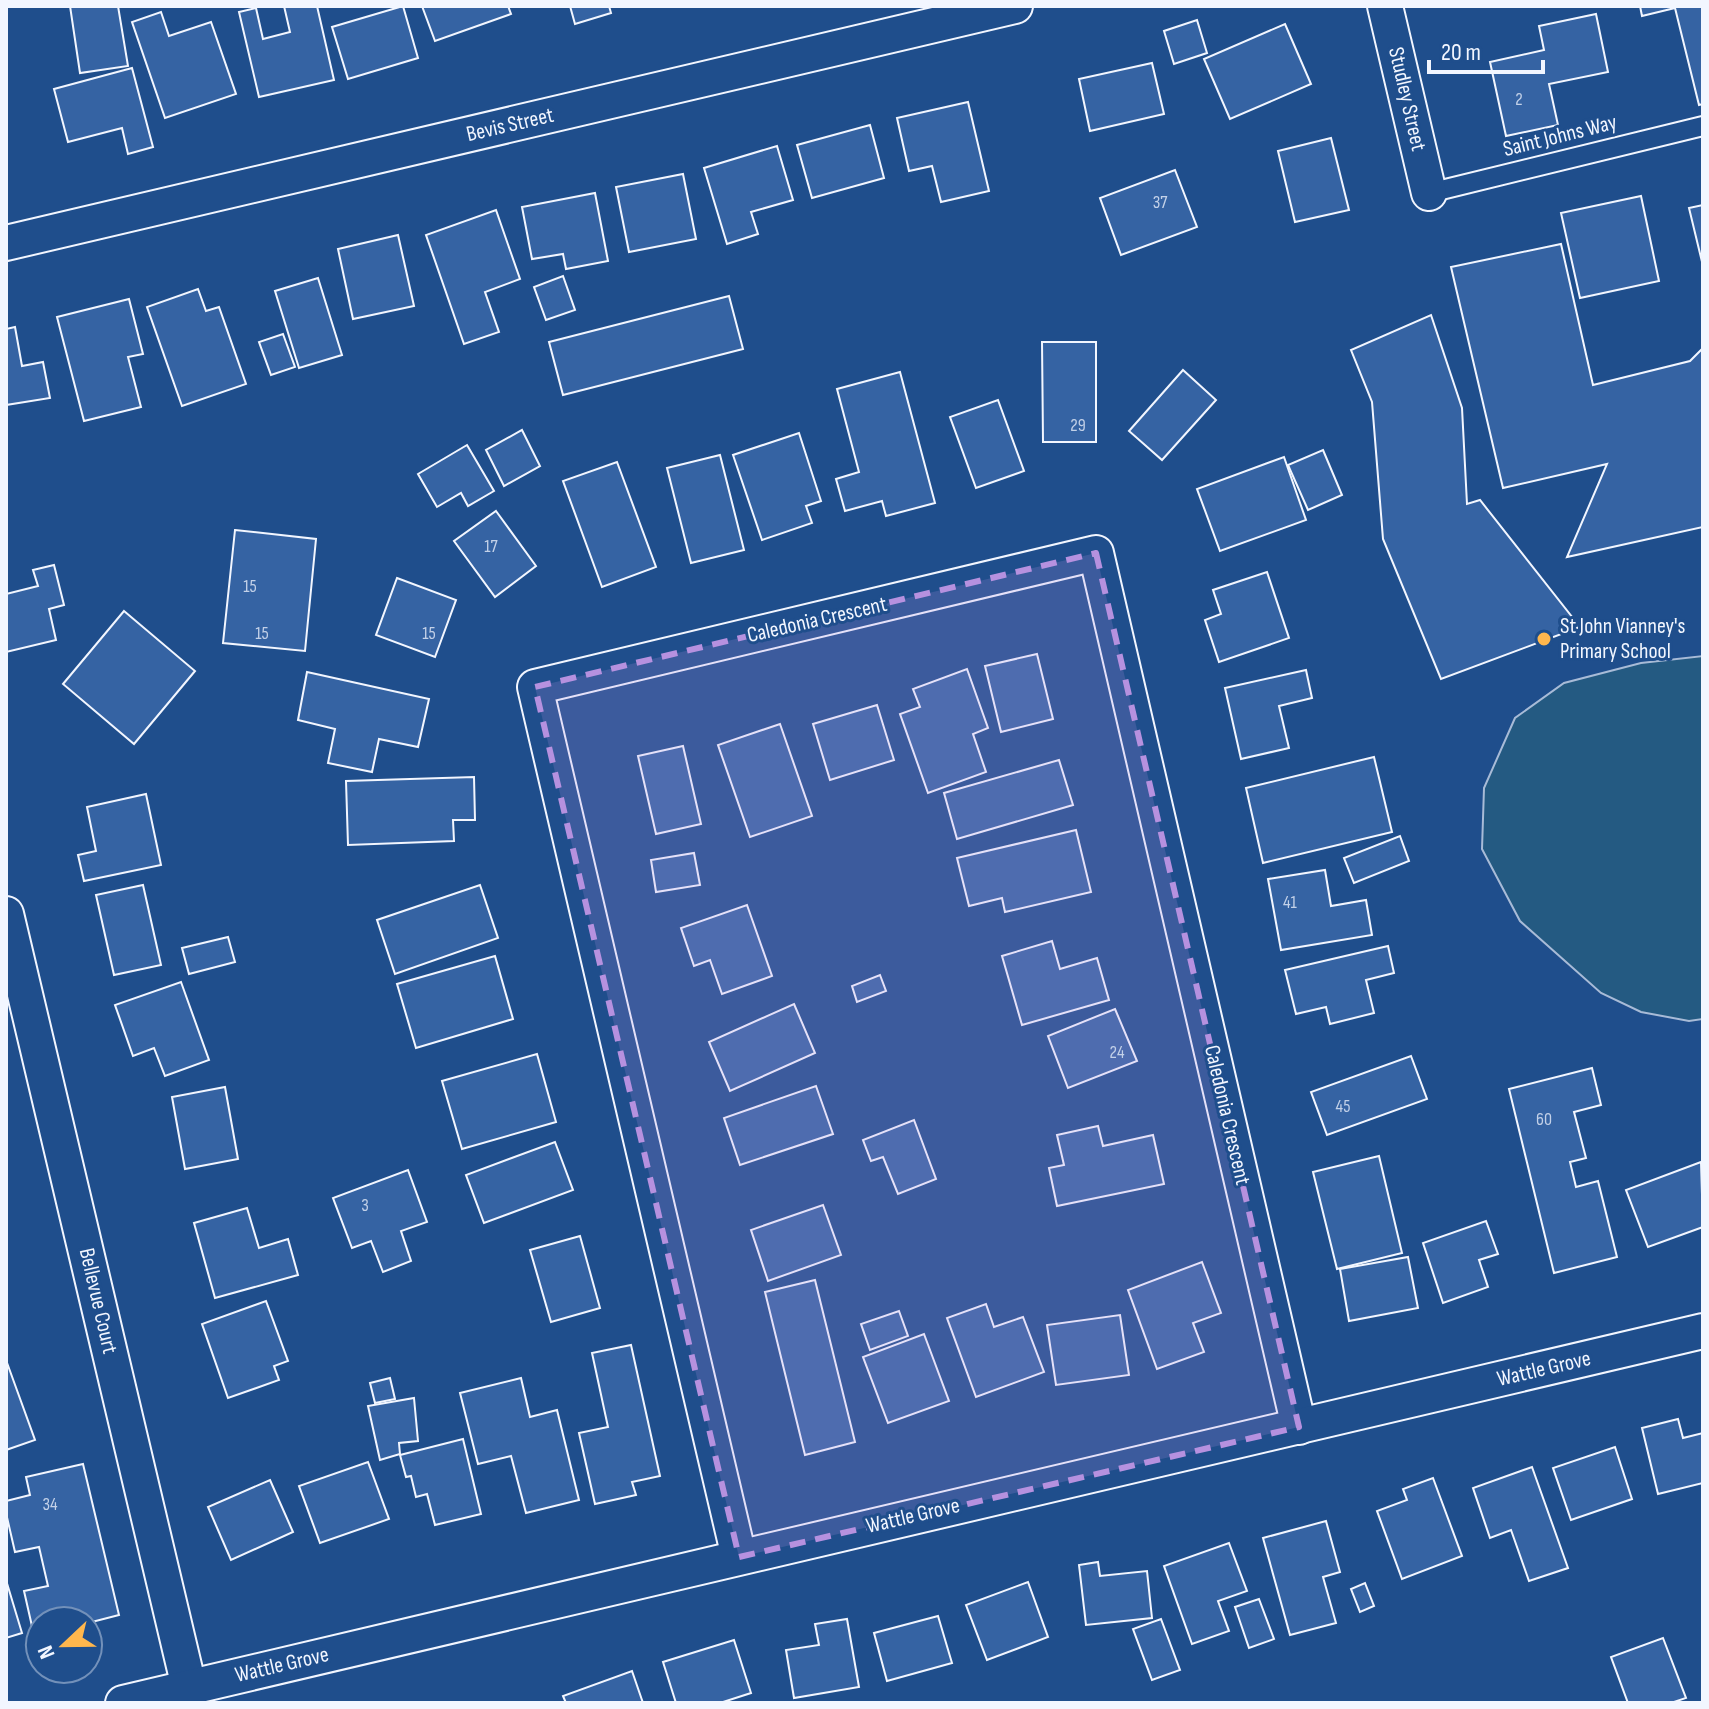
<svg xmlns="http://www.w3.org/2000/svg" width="1709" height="1709" font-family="'Sofia Sans Condensed',sans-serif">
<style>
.green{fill:#245a82;stroke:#a8bbd7;stroke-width:2}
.building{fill:#3563a3;stroke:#f2f6ff;stroke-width:2}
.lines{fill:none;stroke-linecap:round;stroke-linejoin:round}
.lane-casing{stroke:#f2f6ff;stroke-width:22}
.street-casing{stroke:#f2f6ff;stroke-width:38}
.lane{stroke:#1f4e8c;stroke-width:18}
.street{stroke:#1f4e8c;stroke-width:34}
.marked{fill:#b691df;fill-opacity:0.2;stroke:#b691df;stroke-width:6;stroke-dasharray:16 10;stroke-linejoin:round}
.poi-dot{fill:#ffb74d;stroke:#1f4e8c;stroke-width:3}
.labels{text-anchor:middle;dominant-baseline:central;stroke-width:6;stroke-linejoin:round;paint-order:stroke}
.number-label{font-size:18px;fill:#c3d1e8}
.street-label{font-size:22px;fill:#f2f6ff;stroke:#1f4e8c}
.poi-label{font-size:22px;fill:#f2f6ff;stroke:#1f4e8c;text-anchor:start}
</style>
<rect width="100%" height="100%" fill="#1f4e8c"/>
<polygon class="green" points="1703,656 1703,1019 1689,1021 1641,1012 1601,993 1520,921 1482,849 1484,788 1515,718 1564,683 1641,663"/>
<g class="building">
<polygon points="70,6 118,6 128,66 80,73"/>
<polygon points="284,6 317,6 334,80 259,97 239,12 256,8 263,39 290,32"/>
<polygon points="403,6 418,58 348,79 332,27"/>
<polygon points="422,6 508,6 511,14 435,41"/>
<polygon points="570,6 609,6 611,13 575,24"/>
<polygon points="1640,6 1703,6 1703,104 1699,105 1675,8 1642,16"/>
<polygon points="161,12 169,36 211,22 236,94 165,118 132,22"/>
<polygon points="1596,14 1608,72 1549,84 1558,125 1506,136 1490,62 1544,50 1539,26"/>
<polygon points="1197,20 1207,53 1174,64 1164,31"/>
<polygon points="1285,24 1311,84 1230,119 1204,59"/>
<polygon points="1152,63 1164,114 1090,131 1079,79"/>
<polygon points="132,68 153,147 128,154 122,128 68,142 54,89"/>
<polygon points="968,102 989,191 941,202 932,166 909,171 897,118"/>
<polygon points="870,125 884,178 812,198 797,145"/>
<polygon points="1331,138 1349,210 1295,222 1278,151"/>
<polygon points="777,146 793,200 751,212 758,234 727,244 704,168"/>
<polygon points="1175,170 1197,227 1121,255 1100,198"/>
<polygon points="683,174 696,239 629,252 616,187"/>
<polygon points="595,193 608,261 566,269 563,254 532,259 522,207"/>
<polygon points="1641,196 1659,281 1580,298 1561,213"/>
<polygon points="1703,205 1703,266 1689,208"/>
<polygon points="496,210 520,279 485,292 499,332 464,344 426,235"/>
<polygon points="398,235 414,306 353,319 338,249"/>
<polygon points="1561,244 1593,385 1690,361 1703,348 1703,527 1567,557 1607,464 1503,488 1451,267"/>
<polygon points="563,276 575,310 546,320 534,287"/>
<polygon points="318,278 342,355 299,368 275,291"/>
<polygon points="198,289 206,311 219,307 246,384 182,406 147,307"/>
<polygon points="729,296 743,349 563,395 549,342"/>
<polygon points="129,299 143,354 128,357 141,407 84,421 57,317"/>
<polygon points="1431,315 1462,408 1467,504 1480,500 1580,627 1441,679 1383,539 1372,402 1351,350"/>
<polygon points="15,327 22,366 43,362 50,398 6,405 6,329"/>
<polygon points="283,334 295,367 271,375 259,342"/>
<polygon points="1042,342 1096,342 1096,442 1043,442"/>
<polygon points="1183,370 1216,400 1162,460 1129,431"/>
<polygon points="900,372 935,503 886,516 882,501 845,511 836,479 859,472 837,389"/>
<polygon points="998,400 1024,471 976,488 950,417"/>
<polygon points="522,430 540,466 504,486 486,450"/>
<polygon points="799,433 821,501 806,506 812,523 762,540 733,455"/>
<polygon points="467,445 494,491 468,506 461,493 437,507 418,474"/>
<polygon points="1323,450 1342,495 1308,510 1288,465"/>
<polygon points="720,455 744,550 691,563 667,468"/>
<polygon points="1284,457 1306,520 1220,551 1197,489"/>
<polygon points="617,462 656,567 602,587 563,481"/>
<polygon points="496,511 536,566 495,597 454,541"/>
<polygon points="235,530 316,539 305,651 223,643"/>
<polygon points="54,565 64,605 49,609 56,640 6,652 6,594 38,586 33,570"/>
<polygon points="1267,572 1289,638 1219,662 1205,620 1221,614 1213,590"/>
<polygon points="397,578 456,600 435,657 376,635"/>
<polygon points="124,611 195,671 134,744 63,684"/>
<polygon points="1037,654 1053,719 1001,732 985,666"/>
<polygon points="967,669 988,728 973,734 986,772 928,793 900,714 920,707 913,689"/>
<polygon points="1306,670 1312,698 1279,706 1289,748 1241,759 1225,688"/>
<polygon points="307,672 429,699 418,747 379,739 372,772 328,763 335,729 298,720"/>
<polygon points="877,705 894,760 830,780 813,724"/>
<polygon points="780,724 812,816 750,837 718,745"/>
<polygon points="683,746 701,824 656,834 638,756"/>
<polygon points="1374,757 1392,832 1263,863 1246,788"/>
<polygon points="1059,760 1073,805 957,839 944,793"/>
<polygon points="474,777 475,820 453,820 454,841 348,845 346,781"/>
<polygon points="146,794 161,865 84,881 78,855 96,851 87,807"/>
<polygon points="1076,830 1091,892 1005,912 1002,898 969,906 957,858"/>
<polygon points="1400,836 1409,861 1354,883 1344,858"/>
<polygon points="694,853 700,885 656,892 651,860"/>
<polygon points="1325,870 1331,906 1366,900 1372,935 1281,950 1268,879"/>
<polygon points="143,885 161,965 114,975 96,895"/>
<polygon points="480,885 498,938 395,974 377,920"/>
<polygon points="747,905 772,976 722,994 710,960 694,966 681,928"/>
<polygon points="228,937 235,962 189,974 182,948"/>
<polygon points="1052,941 1060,969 1097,958 1109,1000 1022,1025 1002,956"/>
<polygon points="1388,946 1394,973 1366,980 1374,1013 1330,1024 1326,1007 1296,1014 1285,970"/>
<polygon points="495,956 513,1019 416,1048 397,984"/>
<polygon points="880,975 886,991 857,1002 852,986"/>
<polygon points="181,982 209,1060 165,1076 154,1048 133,1056 115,1005"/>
<polygon points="794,1004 815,1053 730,1091 709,1042"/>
<polygon points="1115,1009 1137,1061 1068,1088 1048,1036"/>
<polygon points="537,1054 556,1122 462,1149 442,1081"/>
<polygon points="1411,1056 1427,1099 1327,1135 1311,1092"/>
<polygon points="1592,1068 1601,1105 1574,1112 1586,1158 1570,1162 1576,1187 1598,1181 1617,1257 1554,1273 1509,1089"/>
<polygon points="816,1086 833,1134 740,1165 724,1118"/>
<polygon points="225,1087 238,1159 185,1169 172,1097"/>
<polygon points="914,1120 936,1179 898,1194 883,1157 871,1161 863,1140"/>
<polygon points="1098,1126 1103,1146 1153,1135 1164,1184 1057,1206 1049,1168 1064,1165 1057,1135"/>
<polygon points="555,1142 573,1190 484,1223 466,1175"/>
<polygon points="1379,1156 1402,1253 1337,1269 1313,1172"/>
<polygon points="1701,1162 1703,1227 1648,1247 1626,1190"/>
<polygon points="408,1170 427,1222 401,1231 411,1261 383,1272 371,1241 352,1248 333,1198"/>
<polygon points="823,1205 841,1255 768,1281 751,1230"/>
<polygon points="247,1208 259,1248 288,1239 298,1275 215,1298 194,1223"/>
<polygon points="1486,1221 1498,1254 1479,1260 1488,1287 1443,1303 1423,1243"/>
<polygon points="580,1236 600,1308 551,1322 530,1250"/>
<polygon points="1408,1257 1418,1308 1349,1321 1340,1269"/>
<polygon points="1202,1262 1221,1313 1193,1323 1204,1352 1157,1369 1128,1290"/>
<polygon points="815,1280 855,1442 805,1455 765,1292"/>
<polygon points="266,1301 288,1361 274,1366 279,1380 228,1398 202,1324"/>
<polygon points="986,1304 994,1327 1023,1317 1044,1372 976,1397 947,1318"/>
<polygon points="899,1311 908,1336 870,1350 861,1324"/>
<polygon points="1120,1315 1129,1375 1056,1385 1047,1325"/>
<polygon points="924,1334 949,1401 888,1423 863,1357"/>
<polygon points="631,1345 660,1476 632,1482 636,1495 595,1504 579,1433 608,1427 592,1353"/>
<polygon points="6,1360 35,1440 6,1450"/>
<polygon points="390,1378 395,1399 375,1403 370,1383"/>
<polygon points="521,1378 530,1417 557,1410 579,1500 526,1513 511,1456 478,1464 460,1393"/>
<polygon points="414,1398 418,1441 399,1443 400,1454 380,1460 368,1406"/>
<polygon points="1678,1419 1683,1438 1703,1433 1703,1483 1658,1494 1642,1428"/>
<polygon points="463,1439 481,1514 435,1525 427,1494 416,1497 411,1476 406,1477 400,1455"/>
<polygon points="1615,1447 1632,1499 1571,1520 1553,1468"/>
<polygon points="368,1462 389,1519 320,1543 299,1486"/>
<polygon points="83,1464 119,1615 88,1623 40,1621 40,1634 34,1635 24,1591 48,1586 39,1547 15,1552 6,1513 6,1501 30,1495 26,1477"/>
<polygon points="1532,1467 1568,1568 1529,1581 1511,1530 1490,1538 1473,1488"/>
<polygon points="1433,1478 1462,1556 1402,1579 1377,1511 1407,1500 1403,1489"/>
<polygon points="270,1480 293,1532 231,1560 208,1507"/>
<polygon points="1326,1521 1340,1572 1323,1577 1336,1623 1290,1635 1263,1538"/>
<polygon points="1229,1543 1247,1591 1218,1601 1229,1631 1192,1644 1164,1566"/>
<polygon points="1098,1562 1100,1576 1147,1571 1152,1618 1086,1625 1079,1565"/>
<polygon points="6,1580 22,1633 6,1638"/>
<polygon points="1028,1582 1048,1637 987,1660 966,1605"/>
<polygon points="1365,1583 1374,1606 1360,1612 1351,1589"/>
<polygon points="1259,1599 1274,1639 1249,1648 1235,1607"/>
<polygon points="938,1616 952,1663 887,1681 874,1633"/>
<polygon points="847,1619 859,1687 794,1698 786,1650 819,1645 815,1624"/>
<polygon points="1161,1619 1180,1670 1152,1680 1133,1629"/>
<polygon points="1663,1638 1686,1698 1671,1703 1628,1703 1611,1657"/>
<polygon points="734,1640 751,1693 720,1703 676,1703 663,1662"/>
<polygon points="632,1671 643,1703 566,1703 563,1696"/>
</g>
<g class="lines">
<g class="lane-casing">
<polyline id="lane" points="1429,193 1703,126"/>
</g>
<g class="street-casing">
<g id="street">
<polyline points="1385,6 1429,193"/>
<polyline points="6,243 1015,6"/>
<polyline points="6,914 189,1687"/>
<polyline points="739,1557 535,687 1096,553 1299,1427"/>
<polyline points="123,1703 1703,1331"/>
</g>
</g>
<use href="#lane" class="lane"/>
<use href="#street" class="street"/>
</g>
<path class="marked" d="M1096,553l203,874 -560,130 -204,-870z"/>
<circle class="poi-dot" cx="1544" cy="639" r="8"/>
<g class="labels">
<g class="number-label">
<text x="1519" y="99">2</text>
<text x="1160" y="202">37</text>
<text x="1078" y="425">29</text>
<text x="491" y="546">17</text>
<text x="250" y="586">15</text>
<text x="262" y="633">15</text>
<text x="429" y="633">15</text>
<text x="1290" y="902">41</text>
<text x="1117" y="1052">24</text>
<text x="1343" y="1106">45</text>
<text x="1544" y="1119">60</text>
<text x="365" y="1205">3</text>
<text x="50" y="1504">34</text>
</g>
<g class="street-label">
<text transform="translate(1407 99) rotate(77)">Studley Street</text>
<text transform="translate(510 125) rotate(-13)">Bevis Street</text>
<text transform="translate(1560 136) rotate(-14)">Saint Johns Way</text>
<text transform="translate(817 620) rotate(-13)">Caledonia Crescent</text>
<text transform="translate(1227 1115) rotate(77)">Caledonia Crescent</text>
<text transform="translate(98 1301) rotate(77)">Bellevue Court</text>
<text transform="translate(1544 1369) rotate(-13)">Wattle Grove</text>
<text transform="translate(913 1516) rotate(-13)">Wattle Grove</text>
<text transform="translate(282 1665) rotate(-13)">Wattle Grove</text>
</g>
<g class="poi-label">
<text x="1560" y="626">St John Vianney's<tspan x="1560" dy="25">Primary School</tspan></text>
</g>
</g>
<rect width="1709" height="1709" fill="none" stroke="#f2f6ff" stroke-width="16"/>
<g transform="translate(64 1645) rotate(248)"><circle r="38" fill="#1f4e8c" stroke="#7391ba" stroke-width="2"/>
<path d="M0-6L14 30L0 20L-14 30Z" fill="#ffb74d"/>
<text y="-12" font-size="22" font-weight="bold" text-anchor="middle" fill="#f2f6ff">N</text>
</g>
<path d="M1429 60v12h114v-12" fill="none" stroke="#f2f6ff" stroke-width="4"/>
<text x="1441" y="60" font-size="24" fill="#f2f6ff" stroke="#1f4e8c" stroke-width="6" paint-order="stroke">20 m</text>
</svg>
